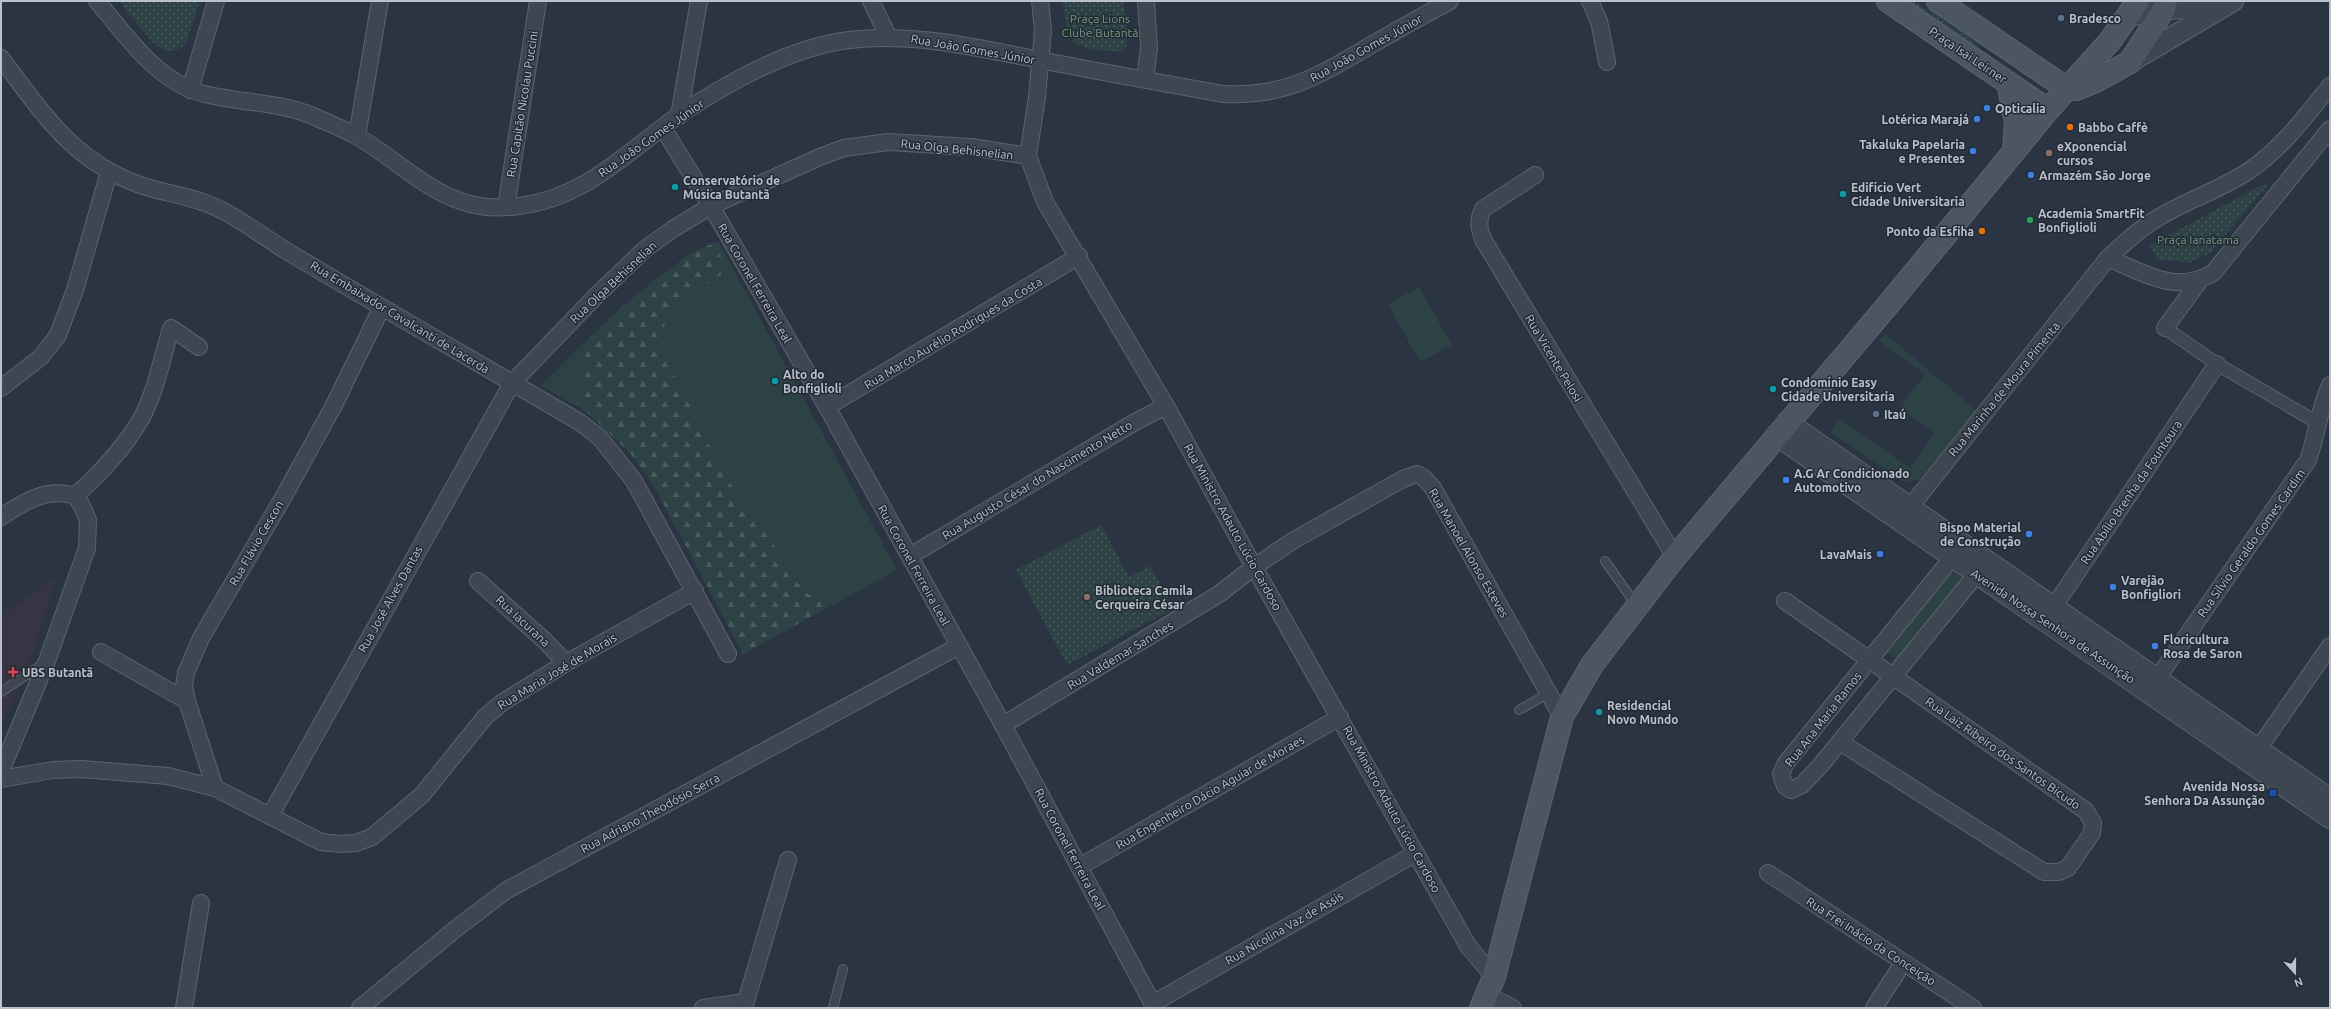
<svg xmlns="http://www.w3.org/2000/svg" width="2331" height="1009" font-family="Ubuntu,sans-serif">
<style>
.medical{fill:#373543}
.green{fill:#2d4244}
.forest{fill:url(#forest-firs)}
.park{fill:url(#park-dots)}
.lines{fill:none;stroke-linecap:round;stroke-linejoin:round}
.service-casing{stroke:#5c646f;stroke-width:10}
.pedestrian-casing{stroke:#5c646f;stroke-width:14}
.minor-casing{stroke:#5c646f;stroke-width:18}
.tertiary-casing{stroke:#5c646f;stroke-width:22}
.secondary-casing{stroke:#5c646f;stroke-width:24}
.service{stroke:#3e4651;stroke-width:8}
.pedestrian{stroke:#3e4651;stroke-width:12}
.minor{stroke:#3e4651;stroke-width:16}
.tertiary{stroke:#3e4651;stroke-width:20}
.secondary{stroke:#4c5564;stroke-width:22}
.service-dot{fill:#5c6f8a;stroke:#232b37;stroke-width:1.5}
.shop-dot{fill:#3f7fe0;stroke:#232b37;stroke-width:1.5}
.food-dot{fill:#e8710a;stroke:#232b37;stroke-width:1.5}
.education-dot{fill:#8d6e63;stroke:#232b37;stroke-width:1.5}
.culture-dot{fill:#0f9aa8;stroke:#232b37;stroke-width:1.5}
.leisure-dot{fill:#2e9e5b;stroke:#232b37;stroke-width:1.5}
.health-dot{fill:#e0444e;stroke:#232b37;stroke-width:1.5}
.transit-dot{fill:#1a4fb4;stroke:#232b37;stroke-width:1.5}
.labels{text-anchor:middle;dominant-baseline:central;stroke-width:3;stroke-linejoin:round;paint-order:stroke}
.park-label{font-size:12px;fill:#749a7d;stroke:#232b37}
.poi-label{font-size:12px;font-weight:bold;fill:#bbc1cb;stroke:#232b37;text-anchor:start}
.street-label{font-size:12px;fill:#bbc1cb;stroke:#232b37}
</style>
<defs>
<pattern id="forest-firs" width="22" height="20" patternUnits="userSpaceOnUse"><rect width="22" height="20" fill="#2d4244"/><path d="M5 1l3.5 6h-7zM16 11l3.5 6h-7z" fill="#4a5c5e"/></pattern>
<pattern id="park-dots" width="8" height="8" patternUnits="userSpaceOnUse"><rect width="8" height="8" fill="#2d4244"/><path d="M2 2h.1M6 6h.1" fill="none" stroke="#4a5c5e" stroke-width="1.8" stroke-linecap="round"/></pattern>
</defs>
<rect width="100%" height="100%" fill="#2a3442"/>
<polygon class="medical" points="55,577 38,639 16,696 1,725 1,617"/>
<g class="green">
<path d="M718,241l179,329 -154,84 -90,-170 -22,-30 -43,-41 -47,-27c54,-54 108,-112 177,-145z"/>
<polygon points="1419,287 1452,345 1420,362 1388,304"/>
<polygon points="1885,334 1976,410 1920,479 1903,482 1830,432 1839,419 1910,468 1935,433 1900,408 1925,374 1879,341"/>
<polygon points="1952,571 1964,579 1898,660 1886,652"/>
</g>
<polygon class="forest" points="713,243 728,270 670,310 657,344 686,396 721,471 765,530 795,580 809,595 823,588 832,605 743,654 653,484 631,454 574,400 587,380 582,366 589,338 621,308 688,255"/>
<g class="park">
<path d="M121,1h79l-14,42c-18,20 -35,-3 -47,-17 -6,-8 -15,-15 -18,-25z"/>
<path d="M1062,1h61l5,33 -2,13 -6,5c-17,-3 -47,0 -52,-20 -3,-10 -3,-21 -6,-31z"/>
<polygon points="1906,1 1915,1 1979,45 1975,47"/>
<polygon points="2264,184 2267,186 2210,253 2191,262 2157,260 2150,246 2154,243"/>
<polygon points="1101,525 1129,577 1150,566 1173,609 1067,665 1016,570"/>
</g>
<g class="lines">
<g class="service-casing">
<g id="service">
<polyline points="1605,561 1637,606"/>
<polyline points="1,692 43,664"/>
<polyline points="1519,710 1549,693"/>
<polyline points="833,1008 843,969"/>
</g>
</g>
<g class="pedestrian-casing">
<polyline id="pedestrian" points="2165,328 2217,364 2318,423"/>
</g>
<g class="minor-casing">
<g id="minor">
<path d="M97,1c31,37 62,84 112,94 34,8 71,7 104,21 15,7 31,13 45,21 37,21 69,56 112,67 15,4 33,4 49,2 66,-8 108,-54 160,-91 48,-32 112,-68 170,-75 64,-8 128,8 191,20 61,12 122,23 183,34 64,3 97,-19 150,-50 26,-15 51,-29 77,-43"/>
<polyline points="871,1 889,38"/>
<polyline points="1040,1 1043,30 1037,97 1028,156 1045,202 1166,406 1254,567 1468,946 1494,977"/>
<polyline points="1590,1 1599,21 1607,62"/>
<path d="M1,58c42,55 71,103 139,127 33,11 58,11 89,29 19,11 37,24 56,36 98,59 197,115 296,173l19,15 34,43 94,173"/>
<polyline points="1145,79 1149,48 1146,1"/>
<polyline points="190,90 216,1"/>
<polyline points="679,116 699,1"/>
<polyline points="663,128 711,206 827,407 1003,725 1155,1008"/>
<polyline points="357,136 380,1"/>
<path d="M1535,175l-52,34c-6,13 -4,20 1,32l191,316"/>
<polyline points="506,207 538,1"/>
<path d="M2108,258c36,15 68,37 105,15l117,-144"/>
<polyline points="2165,328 2200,280"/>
<polyline points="1,388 41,357 58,335 75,290 109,172"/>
<polyline points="827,407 1079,256"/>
<path d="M75,496c23,-21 44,-42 61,-69 19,-29 25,-66 35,-99l28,19"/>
<path d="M1903,516l205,-258c15,-14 30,-28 48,-39 30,-19 65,-29 94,-49 33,-23 56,-54 80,-84"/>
<path d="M1,517c23,-15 45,-30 74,-21"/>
<polyline points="1960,548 1786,763 1781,774 1785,786 1791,790 1802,785 1820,766 1984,565"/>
<polyline points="910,556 1135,422 1166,406"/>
<polyline points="478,581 545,641 566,663"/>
<polyline points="1785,601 2086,811 2093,823 2092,833 2068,868 2059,872 2044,872 1840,742"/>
<polyline points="2047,617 2217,364"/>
<polyline points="101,652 187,701"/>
<path d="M2150,689l158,-229c9,-25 11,-51 22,-75"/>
<polyline points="1003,725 1219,594 1254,567 1294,540 1403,479 1417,474 1424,478 1433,488 1562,717"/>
<polyline points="2252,758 2330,646"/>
<polyline points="1,771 47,661 87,548 88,520 81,504 75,496"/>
<polyline points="1,779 53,770 81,769 168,776 215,788 321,842 340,844 356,843 372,837 422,795 485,717 503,702 566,663 695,591"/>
<polyline points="215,788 187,701 184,686 186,673 201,638 284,496 333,407 382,307"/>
<polyline points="270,816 512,383 597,295 645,249 673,229 711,206 822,156 844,148 888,142 971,147 1028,156"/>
<polyline points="1079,867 1340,717"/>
<polyline points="1768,873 1973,1008"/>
<polyline points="1487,995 1513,1008"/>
<polyline points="1152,1004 1416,853"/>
<polyline points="184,1008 201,903"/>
<polyline points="360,1008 458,927 507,890 959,646"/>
<polyline points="703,1008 745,1002"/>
<polyline points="744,1008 788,860"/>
<polyline points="1874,1008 1903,963"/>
</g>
</g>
<g class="tertiary-casing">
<g id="tertiary">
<polyline points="2129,16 2164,9 2220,7"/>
<polyline points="2130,62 2233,1"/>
<polyline points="1787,422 2330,799"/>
<polyline points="1776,435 2330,818"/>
</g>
</g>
<g class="secondary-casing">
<g id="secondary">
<polyline points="1888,1 2048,110"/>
<polyline points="1938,1 2066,88 2076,89 2096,81 2130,62 2164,9 2166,1"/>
<polyline points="2008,83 2016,122 2014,151"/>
<polyline points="1481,1008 1494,977 1562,717 1592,665 1675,557 1892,300 2048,110 2110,41 2138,1"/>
</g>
</g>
<use href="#service" class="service"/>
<use href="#pedestrian" class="pedestrian"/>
<use href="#minor" class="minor"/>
<use href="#tertiary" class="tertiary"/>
<use href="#secondary" class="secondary"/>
</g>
<g class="service-dot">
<circle cx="2061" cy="18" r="4"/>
<circle cx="1876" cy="414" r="4"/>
</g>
<g class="shop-dot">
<circle cx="1987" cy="108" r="4"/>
<circle cx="1977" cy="119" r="4"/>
<circle cx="1973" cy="151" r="4"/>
<circle cx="2031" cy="175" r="4"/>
<circle cx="1786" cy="480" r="4"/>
<circle cx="2029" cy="534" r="4"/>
<circle cx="1880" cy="554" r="4"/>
<circle cx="2113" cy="587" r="4"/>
<circle cx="2155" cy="646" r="4"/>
</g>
<g class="food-dot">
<circle cx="2070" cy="127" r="4"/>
<circle cx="1982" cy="231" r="4"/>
</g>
<g class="education-dot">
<circle cx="2049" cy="153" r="4"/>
<circle cx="1087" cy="597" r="4"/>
</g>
<g class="culture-dot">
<circle cx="675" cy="187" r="4"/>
<circle cx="1843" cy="194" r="4"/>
<circle cx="775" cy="381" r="4"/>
<circle cx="1773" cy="389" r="4"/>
<circle cx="1599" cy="712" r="4"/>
</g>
<circle class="leisure-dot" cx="2030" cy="220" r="4"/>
<path class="health-dot" d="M11 666h4v4h4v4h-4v4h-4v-4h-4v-4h4z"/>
<rect class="transit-dot" x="2269" y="789" width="8" height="8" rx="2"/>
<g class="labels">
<g class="park-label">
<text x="1100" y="18">Praça Lions<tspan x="1100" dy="14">Clube Butantã</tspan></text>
<text x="2198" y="239">Praça Ianatama</text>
</g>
<g class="poi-label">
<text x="2069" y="18">Bradesco</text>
<text x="1995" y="108">Opticalia</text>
<text x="1969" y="119" text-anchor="end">Lotérica Marajá</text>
<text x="2078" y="127">Babbo Caffè</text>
<text x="1965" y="144" text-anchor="end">Takaluka Papelaria<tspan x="1965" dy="14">e Presentes</tspan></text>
<text x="2057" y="146">eXponencial<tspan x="2057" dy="14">cursos</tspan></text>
<text x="2039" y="175">Armazém São Jorge</text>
<text x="683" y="180">Conservatório de<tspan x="683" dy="14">Música Butantã</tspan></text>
<text x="1851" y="187">Edifício Vert<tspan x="1851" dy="14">Cidade Universitaria</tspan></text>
<text x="2038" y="213">Academia SmartFit<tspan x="2038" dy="14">Bonfiglioli</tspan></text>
<text x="1974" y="231" text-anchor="end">Ponto da Esfiha</text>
<text x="783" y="374">Alto do<tspan x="783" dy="14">Bonfiglioli</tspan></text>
<text x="1781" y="382">Condomínio Easy<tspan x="1781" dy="14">Cidade Universitaria</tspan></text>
<text x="1884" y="414">Itaú</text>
<text x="1794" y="473">A.G Ar Condicionado<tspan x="1794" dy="14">Automotivo</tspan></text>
<text x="2021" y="527" text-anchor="end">Bispo Material<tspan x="2021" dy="14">de Construção</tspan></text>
<text x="1872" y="554" text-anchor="end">LavaMais</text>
<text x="2121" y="580">Varejão<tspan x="2121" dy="14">Bonfigliori</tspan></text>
<text x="1095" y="590">Biblioteca Camila<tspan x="1095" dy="14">Cerqueira César</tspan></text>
<text x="2163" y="639">Floricultura<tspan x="2163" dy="14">Rosa de Saron</tspan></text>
<text x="22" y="672">UBS Butantã</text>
<text x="1607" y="705">Residencial<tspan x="1607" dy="14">Novo Mundo</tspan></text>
<text x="2265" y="786" text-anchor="end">Avenida Nossa<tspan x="2265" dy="14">Senhora Da Assunção</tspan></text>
</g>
<g class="street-label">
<text transform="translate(1366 48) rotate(-29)">Rua João Gomes Júnior</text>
<text transform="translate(973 49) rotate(10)">Rua João Gomes Júnior</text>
<text transform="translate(1968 55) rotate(34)">Praça Isai Leirner</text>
<text transform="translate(522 104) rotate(-81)">Rua Capitão Nicolau Puccini</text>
<text transform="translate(651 138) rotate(-35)">Rua João Gomes Júnior</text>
<text transform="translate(957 149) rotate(6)">Rua Olga Behisnelian</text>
<text transform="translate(613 282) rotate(-43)">Rua Olga Behisnelian</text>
<text transform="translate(755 283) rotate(60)">Rua Coronel Ferreira Leal</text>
<text transform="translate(400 317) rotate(31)">Rua Embaixador Cavalcanti de Lacerda</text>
<text transform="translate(953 333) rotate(-31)">Rua Marco Aurélio Rodrigues da Costa</text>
<text transform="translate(1554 358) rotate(59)">Rua Vicente Pelosi</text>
<text transform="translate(2004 389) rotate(-51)">Rua Marinha de Moura Pimenta</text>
<text transform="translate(1037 480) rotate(-31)">Rua Augusto César do Nascimento Netto</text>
<text transform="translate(2131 492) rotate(-56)">Rua Abílio Brenha da Fountoura</text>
<text transform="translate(1233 527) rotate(61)">Rua Ministro Adauto Lúcio Cardoso</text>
<text transform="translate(256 543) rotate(-60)">Rua Flávio Cescon</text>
<text transform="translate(2251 543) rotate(-55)">Rua Silvio Geraldo Gomes Cardim</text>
<text transform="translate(1469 553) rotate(60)">Rua Manoel Alonso Esteves</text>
<text transform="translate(914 565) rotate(61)">Rua Coronel Ferreira Leal</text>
<text transform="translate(390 599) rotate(-61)">Rua José Alves Dantas</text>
<text transform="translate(523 621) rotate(43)">Rua Iacurana</text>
<text transform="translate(2053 626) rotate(34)">Avenida Nossa Senhora de Assunção</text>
<text transform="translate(1120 655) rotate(-31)">Rua Valdemar Sanches</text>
<text transform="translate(557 671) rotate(-31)">Rua Maria José de Morais</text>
<text transform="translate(1823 719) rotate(-52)">Rua Ana Maria Ramos</text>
<text transform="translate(2003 753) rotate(35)">Rua Laiz Ribeiro dos Santos Bicudo</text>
<text transform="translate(1210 792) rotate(-30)">Rua Engenheiro Dácio Aguiar de Moraes</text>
<text transform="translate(1392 809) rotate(61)">Rua Ministro Adauto Lúcio Cardoso</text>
<text transform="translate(650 813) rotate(-28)">Rua Adriano Theodósio Serra</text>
<text transform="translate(1070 849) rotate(62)">Rua Coronel Ferreira Leal</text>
<text transform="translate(1284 928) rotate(-30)">Rua Nicolina Vaz de Assis</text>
<text transform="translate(1871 941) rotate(33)">Rua Frei Inácio da Conceição</text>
</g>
</g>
<rect width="2331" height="1009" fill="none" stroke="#bbc1cb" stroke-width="4"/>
<g transform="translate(2295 973) rotate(159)" stroke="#232b37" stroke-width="3" paint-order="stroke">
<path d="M0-3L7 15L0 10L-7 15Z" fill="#bbc1cb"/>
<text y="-6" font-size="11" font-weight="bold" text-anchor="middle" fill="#bbc1cb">N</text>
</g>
</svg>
